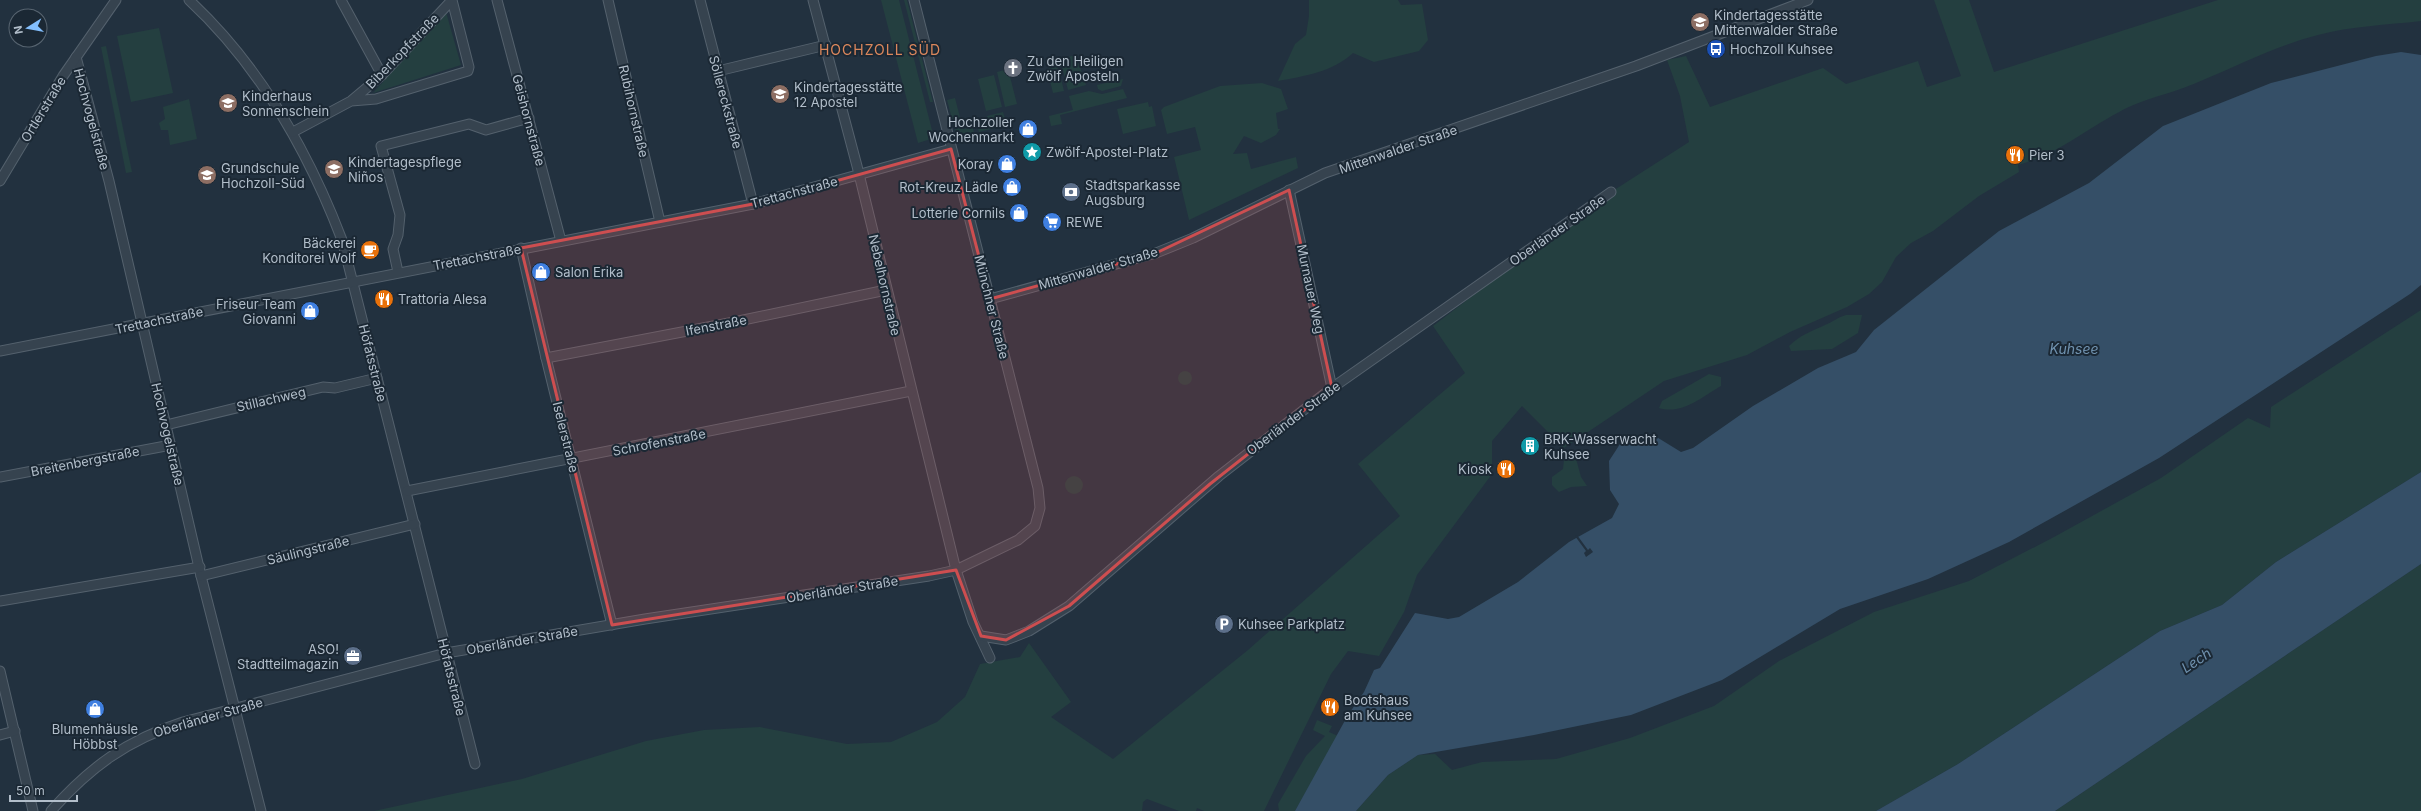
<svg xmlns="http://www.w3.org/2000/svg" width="2421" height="811" font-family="Inter,sans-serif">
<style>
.green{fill:#243f40}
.water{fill:#354f67}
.pier{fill:#22313f}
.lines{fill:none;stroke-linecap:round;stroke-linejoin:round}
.minor-casing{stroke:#54616d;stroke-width:11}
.minor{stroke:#36434f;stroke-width:9}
.marked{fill:#cd4e50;fill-opacity:0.2;stroke:#cd4e50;stroke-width:3;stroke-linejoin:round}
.labels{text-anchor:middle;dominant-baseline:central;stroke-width:4;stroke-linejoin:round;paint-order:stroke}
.poi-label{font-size:13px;fill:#b2beca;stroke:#1b2834;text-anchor:start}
.street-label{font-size:13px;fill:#b2beca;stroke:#1b2834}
.neighbourhood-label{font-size:14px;letter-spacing:1px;fill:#db875c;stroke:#1b2834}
.water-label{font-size:14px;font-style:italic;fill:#7092af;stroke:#1b2834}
</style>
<rect width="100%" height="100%" fill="#22313f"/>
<g class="green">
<polygon points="881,0 899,0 934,138 918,143"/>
<polygon points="904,0 907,0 933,102 930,102"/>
<path d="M1309,0h89l3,5 21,-1 6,36 -9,11 -45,11 -21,-9c-21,19 -48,23 -75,28l17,-37 11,-9 3,-19z"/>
<path d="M1934,0h35l25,72 224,-72h203v21c-34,4 -70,5 -103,14 -40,10 -77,29 -115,45 -23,11 -49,16 -72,26 -39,18 -71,48 -113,59l1,7 -40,24 -46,35 -22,12 -15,14 -14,25 -13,12 -22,13 -57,25 -43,23 -83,26 -100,67 -42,-42 -30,35v33l-75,101 -13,37 -25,44 -31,-5 -17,23 -67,137h-60l-7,-3 -1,3h-17l-32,-12 -4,3 -1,9h-768l148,-32 124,-38 58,-11 56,-3 87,17 44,-2 46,-20 28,-25 15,-33 40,-7 9,-14 42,59 -20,15 62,42 135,-109 152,-134 -42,-52 107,-91 -32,-47 161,-123 95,-61 -9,-46 -13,-36 19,-4 24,51 113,-39 23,16 72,-23 9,26 34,-11z"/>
<polygon points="446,12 461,65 373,93"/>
<polygon points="159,28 173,93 131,102 117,36"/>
<polygon points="106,46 132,172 126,173 101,47"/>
<polygon points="1076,55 1086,85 1068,90 1060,59"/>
<circle cx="1051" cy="62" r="5.5"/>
<polygon points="1058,66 1064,91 1053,93 1047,69"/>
<polygon points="1008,69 1017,104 1005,107 997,72"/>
<polygon points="994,75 1002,107 986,111 978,79"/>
<polygon points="1123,79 1121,86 1102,91 1098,89 1097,85"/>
<polygon points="1262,83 1281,89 1288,109 1276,113 1278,129 1280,129 1276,135 1261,143 1244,136 1233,154 1247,153 1251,169 1296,157 1298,168 1189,220 1174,157 1201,150 1195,127 1167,134 1161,110 1164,107 1220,86"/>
<polygon points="1123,89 1127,98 1060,115 1062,124 1051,126 1049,116 1073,110 1069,96 1089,91 1102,94"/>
<polygon points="955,98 963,129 973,127 974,134 957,138 947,100"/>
<polygon points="189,99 197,139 170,145 168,130 161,130 159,123 165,119 163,107"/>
<polygon points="1148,102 1149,107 1152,106 1156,126 1123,134 1117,109"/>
<polygon points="1003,112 1007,125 979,132 977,126 989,123 987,116"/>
<polygon points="2421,310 2421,472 2276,562 2222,605 2160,631 1958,764 1876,811 1356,811 1388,775 1418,755 1435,754 1452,770 1482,762 1556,759 1630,738 1714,706 1779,661 1874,612 1969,581 2054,537 2161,478 2248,418 2270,428 2271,407"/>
<path d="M1846,315h16l-4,18 -26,16 -41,2 -2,-5c11,-11 23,-15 36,-21 8,-3 13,-8 21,-10z"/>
<circle cx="1185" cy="378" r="7"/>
<path d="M1709,374l12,3v9c-19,11 -39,29 -62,22l3,-7z"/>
<polygon points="1570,453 1575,455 1581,477 1587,486 1571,487 1559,492 1552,485 1552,477 1563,469 1564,459"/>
<circle cx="1074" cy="485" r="9"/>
<polygon points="2421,564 2421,811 2055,811"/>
<polygon points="1317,720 1332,726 1329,732 1338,736 1295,811 1279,811 1278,804 1306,756 1325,736 1313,730"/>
</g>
<g class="water">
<polygon points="2401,52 2421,55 2421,285 2410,294 2159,458 2009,542 1928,579 1840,609 1722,680 1631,715 1534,735 1418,755 1388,775 1356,811 1295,811 1348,715 1364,692 1374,670 1380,668 1415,613 1448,619 1459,617 1518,582 1569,542 1612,518 1619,504 1610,490 1609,461 1620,444 1635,436 1655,436 1681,452 1693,448 1753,406 1818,368 1856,352 1874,330 1999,231 2089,183 2163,126 2271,83 2376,56"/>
<polygon points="2421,472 2421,564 2055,811 1876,811 1958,764 2160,631 2222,605 2276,562"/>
</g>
<polygon class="pier" points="1577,535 1588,550 1590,548 1593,552 1586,557 1584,553 1586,551 1575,536"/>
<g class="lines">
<g class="minor-casing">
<g id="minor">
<path d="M189,0c70,65 119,151 153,240l133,524"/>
<polyline points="341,0 382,75"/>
<polyline points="497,0 561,241"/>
<polyline points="608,0 660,222"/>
<polyline points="700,0 753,204"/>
<polyline points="813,0 857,166 956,570 973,622 990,658"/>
<polyline points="76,57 109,181 201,576 261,811"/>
<polyline points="718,71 826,45"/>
<polyline points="293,132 351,101 382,75 452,0 469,67 468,71 376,99 351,101"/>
<polyline points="0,181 63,76 116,0"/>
<polyline points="1289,190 1332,388"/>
<polyline points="521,248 546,358 612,625"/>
<polyline points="398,272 393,249 398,235 400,215 381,146 469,124 486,130 529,118"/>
<polyline points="990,299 1156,253 1193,238 1325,173 1636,66 1808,0"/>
<polyline points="0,351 753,204 951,149"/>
<polyline points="546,358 729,323 886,290"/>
<polyline points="166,425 323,387 335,388 377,378"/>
<polyline points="0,477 171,445"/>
<polyline points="407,491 911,391"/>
<polyline points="201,576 415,524"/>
<polyline points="0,601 200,567"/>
<polyline points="981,636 1006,640 1029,631 1069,606 1219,476 1332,388 1611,192"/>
<polyline points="0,671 33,811"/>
<polyline points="0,735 15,731"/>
<path d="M51,811c39,-44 76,-71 132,-89l263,-69 199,-34 284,-43 27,-6 62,-30 17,-14 5,-18 -2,-20 -124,-488"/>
</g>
</g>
<use href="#minor" class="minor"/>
</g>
<path class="marked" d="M951,149l39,150 166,-46 133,-63 43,198 -122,96 -141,122 -63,34 -25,-4 -25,-66 -344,55 -91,-377 232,-44z"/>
<defs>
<g id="school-disc" transform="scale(1)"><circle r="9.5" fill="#8d6e63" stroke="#1b2834"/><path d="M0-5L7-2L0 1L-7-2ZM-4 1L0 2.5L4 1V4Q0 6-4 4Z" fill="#fff"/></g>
<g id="bus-disc" transform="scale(1)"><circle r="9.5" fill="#1a4fb4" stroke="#1b2834"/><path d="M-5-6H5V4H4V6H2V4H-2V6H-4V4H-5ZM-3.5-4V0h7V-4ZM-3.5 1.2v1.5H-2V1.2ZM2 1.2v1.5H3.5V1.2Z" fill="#fff"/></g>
<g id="church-disc" transform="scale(1)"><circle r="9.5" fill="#6b7280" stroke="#1b2834"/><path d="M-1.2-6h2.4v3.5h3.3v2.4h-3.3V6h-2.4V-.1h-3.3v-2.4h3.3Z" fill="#fff"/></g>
<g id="shop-disc" transform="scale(1)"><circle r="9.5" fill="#3f7fe0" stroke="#1b2834"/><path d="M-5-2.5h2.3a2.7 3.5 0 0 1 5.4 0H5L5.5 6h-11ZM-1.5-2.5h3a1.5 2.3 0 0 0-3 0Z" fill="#fff"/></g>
<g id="sight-disc" transform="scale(1)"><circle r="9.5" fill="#0f9aa8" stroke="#1b2834"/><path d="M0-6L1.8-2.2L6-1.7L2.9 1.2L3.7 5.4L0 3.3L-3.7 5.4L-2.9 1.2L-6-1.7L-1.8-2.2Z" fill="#fff"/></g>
<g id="restaurant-disc" transform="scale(1)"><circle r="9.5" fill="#e8710a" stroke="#1b2834"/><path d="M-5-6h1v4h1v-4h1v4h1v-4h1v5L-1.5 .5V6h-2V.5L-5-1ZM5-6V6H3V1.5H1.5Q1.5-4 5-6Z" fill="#fff"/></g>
<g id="bank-disc" transform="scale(1)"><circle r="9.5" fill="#5c6f8a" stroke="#1b2834"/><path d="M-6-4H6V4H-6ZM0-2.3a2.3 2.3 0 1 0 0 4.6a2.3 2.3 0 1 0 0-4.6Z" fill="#fff"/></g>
<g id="supermarket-disc" transform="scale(1)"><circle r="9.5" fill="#3f7fe0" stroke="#1b2834"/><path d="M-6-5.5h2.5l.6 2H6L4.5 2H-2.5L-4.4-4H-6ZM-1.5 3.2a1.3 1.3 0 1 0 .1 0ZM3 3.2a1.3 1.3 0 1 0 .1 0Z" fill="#fff"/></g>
<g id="cafe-disc" transform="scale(1)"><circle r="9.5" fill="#e8710a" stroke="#1b2834"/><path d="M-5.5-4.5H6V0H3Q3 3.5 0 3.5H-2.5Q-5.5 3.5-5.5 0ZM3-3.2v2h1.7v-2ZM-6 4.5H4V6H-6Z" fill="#fff"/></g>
<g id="building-disc" transform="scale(1)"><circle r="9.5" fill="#0f9aa8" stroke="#1b2834"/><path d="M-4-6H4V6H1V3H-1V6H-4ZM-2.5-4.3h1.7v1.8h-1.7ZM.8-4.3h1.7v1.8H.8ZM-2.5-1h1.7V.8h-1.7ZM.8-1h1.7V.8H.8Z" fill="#fff"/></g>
<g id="parking-disc" transform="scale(1)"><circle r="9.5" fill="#5c6f8a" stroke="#1b2834"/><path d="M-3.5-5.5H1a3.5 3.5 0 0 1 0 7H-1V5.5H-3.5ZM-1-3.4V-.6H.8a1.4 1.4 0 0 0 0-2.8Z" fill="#fff"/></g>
<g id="office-disc" transform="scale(1)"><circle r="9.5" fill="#5c6f8a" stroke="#1b2834"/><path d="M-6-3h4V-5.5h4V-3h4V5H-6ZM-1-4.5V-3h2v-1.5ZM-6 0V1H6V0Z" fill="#fff"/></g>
</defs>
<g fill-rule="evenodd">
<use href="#school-disc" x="1700" y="22"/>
<use href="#bus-disc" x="1716" y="49"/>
<use href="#church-disc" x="1013" y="68"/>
<use href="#school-disc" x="780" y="94"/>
<use href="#school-disc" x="228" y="103"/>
<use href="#shop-disc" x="1028" y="129"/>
<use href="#sight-disc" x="1032" y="152"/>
<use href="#restaurant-disc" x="2015" y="155"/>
<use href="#shop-disc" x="1007" y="164"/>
<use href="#school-disc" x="334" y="169"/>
<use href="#school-disc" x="207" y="175"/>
<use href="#shop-disc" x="1012" y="187"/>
<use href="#bank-disc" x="1071" y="192"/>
<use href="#shop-disc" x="1019" y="213"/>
<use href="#supermarket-disc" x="1052" y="222"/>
<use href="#cafe-disc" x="370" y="250"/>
<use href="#shop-disc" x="541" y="272"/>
<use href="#restaurant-disc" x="384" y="299"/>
<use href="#shop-disc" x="310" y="311"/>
<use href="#building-disc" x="1530" y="446"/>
<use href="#restaurant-disc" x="1506" y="469"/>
<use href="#parking-disc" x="1224" y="624"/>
<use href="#office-disc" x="353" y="656"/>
<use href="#restaurant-disc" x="1330" y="707"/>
<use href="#shop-disc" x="95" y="709"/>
</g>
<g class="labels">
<g class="poi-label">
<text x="1714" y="15">Kindertagesstätte<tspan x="1714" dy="15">Mittenwalder Straße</tspan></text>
<text x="1730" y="49">Hochzoll Kuhsee</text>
<text x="1027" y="61">Zu den Heiligen<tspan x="1027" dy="15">Zwölf Aposteln</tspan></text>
<text x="794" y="87">Kindertagesstätte<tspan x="794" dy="15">12 Apostel</tspan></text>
<text x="242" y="96">Kinderhaus<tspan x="242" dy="15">Sonnenschein</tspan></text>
<text x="1014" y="122" text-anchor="end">Hochzoller<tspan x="1014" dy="15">Wochenmarkt</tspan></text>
<text x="1046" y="152">Zwölf-Apostel-Platz</text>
<text x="2029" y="155">Pier 3</text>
<text x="348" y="162">Kindertagespflege<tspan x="348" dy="15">Niños</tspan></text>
<text x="993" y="164" text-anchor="end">Koray</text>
<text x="221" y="168">Grundschule<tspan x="221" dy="15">Hochzoll-Süd</tspan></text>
<text x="1085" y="185">Stadtsparkasse<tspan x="1085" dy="15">Augsburg</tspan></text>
<text x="998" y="187" text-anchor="end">Rot-Kreuz Lädle</text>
<text x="1005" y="213" text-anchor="end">Lotterie Cornils</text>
<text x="1066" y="222">REWE</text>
<text x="356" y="243" text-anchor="end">Bäckerei<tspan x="356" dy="15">Konditorei Wolf</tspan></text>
<text x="555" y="272">Salon Erika</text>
<text x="398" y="299">Trattoria Alesa</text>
<text x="296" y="304" text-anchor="end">Friseur Team<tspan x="296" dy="15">Giovanni</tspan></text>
<text x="1544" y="439">BRK-Wasserwacht<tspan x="1544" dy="15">Kuhsee</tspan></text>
<text x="1492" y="469" text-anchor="end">Kiosk</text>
<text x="1238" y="624">Kuhsee Parkplatz</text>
<text x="339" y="649" text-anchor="end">ASO!<tspan x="339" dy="15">Stadtteilmagazin</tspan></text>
<text x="1344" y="700">Bootshaus<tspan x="1344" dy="15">am Kuhsee</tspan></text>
<text x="95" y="729" text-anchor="middle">Blumenhäusle<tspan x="95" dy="15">Höbbst</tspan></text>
</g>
<g class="street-label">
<text transform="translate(402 51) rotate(-46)">Biberkopfstraße</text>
<text transform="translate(726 102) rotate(75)">Söllereckstraße</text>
<text transform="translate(43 109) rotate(-59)">Ortlerstraße</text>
<text transform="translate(634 111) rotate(77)">Rubihornstraße</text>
<text transform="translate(92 119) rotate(75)">Hochvogelstraße</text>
<text transform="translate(529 120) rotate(75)">Geishornstraße</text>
<text transform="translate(1398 149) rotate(-19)">Mittenwalder Straße</text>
<text transform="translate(794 192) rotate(-15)">Trettachstraße</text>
<text transform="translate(1557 230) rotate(-35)">Oberländer Straße</text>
<text transform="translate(477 257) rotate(-11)">Trettachstraße</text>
<text transform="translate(1098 268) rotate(-16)">Mittenwalder Straße</text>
<text transform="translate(885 285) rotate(77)">Nebelhornstraße</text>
<text transform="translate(1311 289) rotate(78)">Murnauer Weg</text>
<text transform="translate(992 307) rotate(76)">Münchner Straße</text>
<text transform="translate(159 320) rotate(-12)">Trettachstraße</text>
<text transform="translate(716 325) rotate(-11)">Ifenstraße</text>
<text transform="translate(373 363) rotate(76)">Höfatsstraße</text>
<text transform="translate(271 399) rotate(-13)">Stillachweg</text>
<text transform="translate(1293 418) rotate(-37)">Oberländer Straße</text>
<text transform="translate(168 434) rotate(77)">Hochvogelstraße</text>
<text transform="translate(566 437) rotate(76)">Iselerstraße</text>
<text transform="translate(659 442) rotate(-11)">Schrofenstraße</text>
<text transform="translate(85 461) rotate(-11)">Breitenbergstraße</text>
<text transform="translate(308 550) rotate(-14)">Säulingstraße</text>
<text transform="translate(842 589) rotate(-9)">Oberländer Straße</text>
<text transform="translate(522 640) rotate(-10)">Oberländer Straße</text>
<text transform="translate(452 677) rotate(76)">Höfatsstraße</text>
<text transform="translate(208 717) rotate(-16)">Oberländer Straße</text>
</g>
<g class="neighbourhood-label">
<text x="880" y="49">HOCHZOLL SÜD</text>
</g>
<g class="water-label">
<text x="2074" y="348">Kuhsee</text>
<text transform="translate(2196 660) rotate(-34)">Lech</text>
</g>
</g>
<g transform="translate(28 28) rotate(259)"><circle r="19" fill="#1b2834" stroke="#576470"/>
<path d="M0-3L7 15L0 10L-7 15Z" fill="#83bffe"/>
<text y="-6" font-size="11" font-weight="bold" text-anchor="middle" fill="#b2beca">N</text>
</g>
<path d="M10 795v6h67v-6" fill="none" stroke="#b2beca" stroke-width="2"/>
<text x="16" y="795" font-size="12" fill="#b2beca" stroke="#1b2834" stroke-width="3" paint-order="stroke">50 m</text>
</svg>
